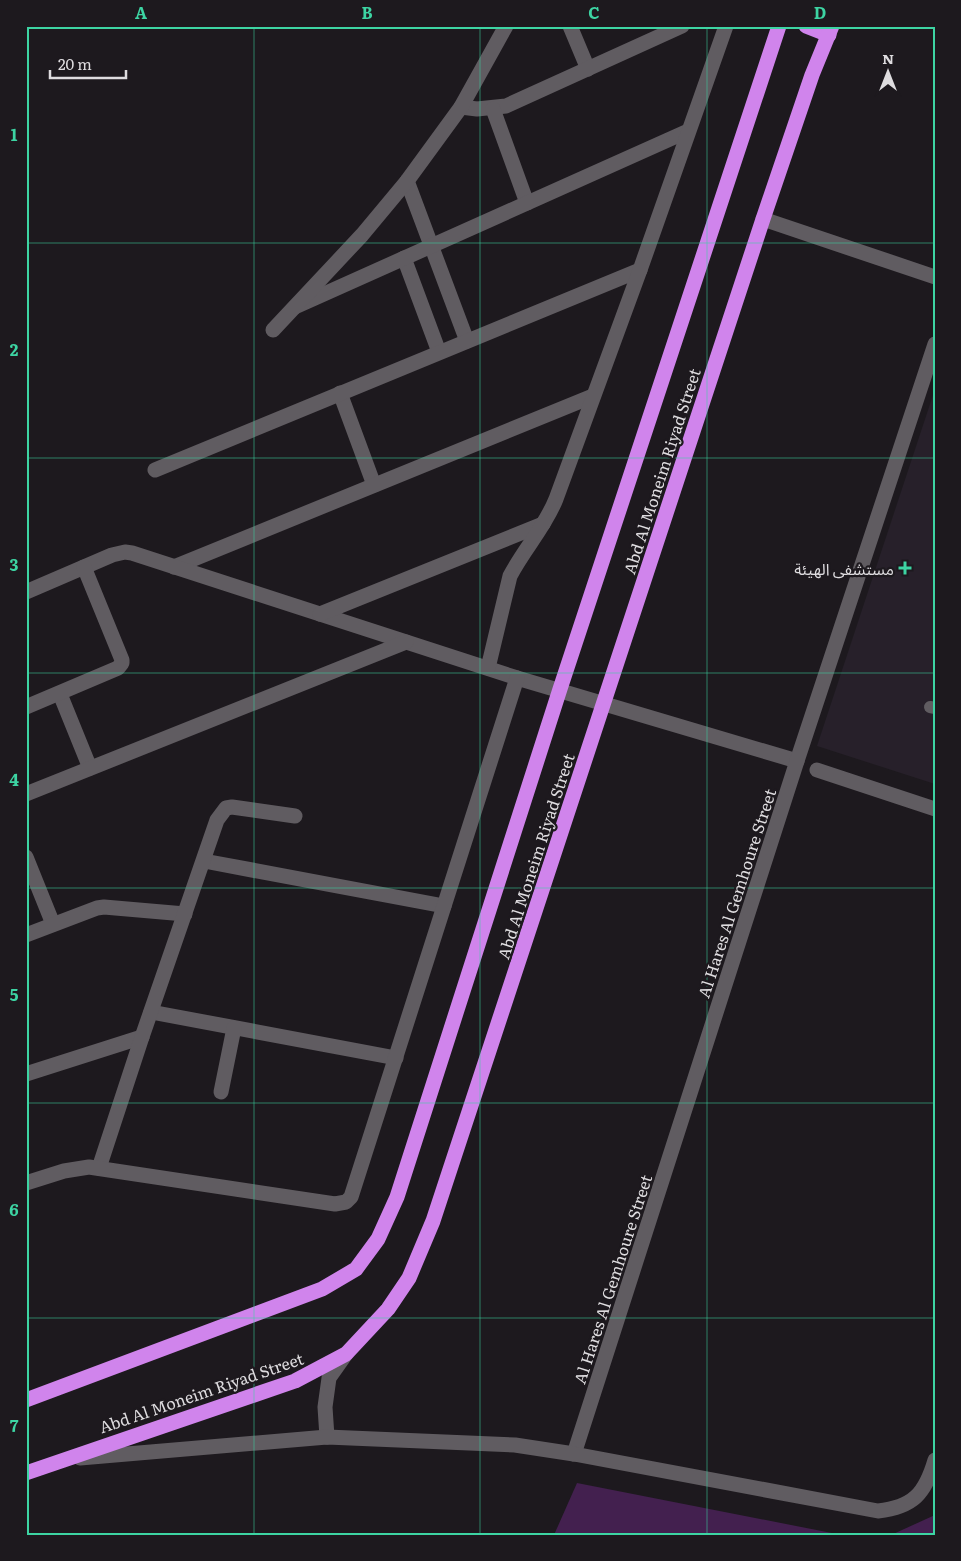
<svg xmlns="http://www.w3.org/2000/svg" width="961" height="1561" font-family="Literata,'Noto Sans Arabic',serif">
<style>
.built{fill:#27202a}
.green{fill:#43204f}
.lines{fill:none;stroke-linecap:round;stroke-linejoin:round}
.lane{stroke:#605c61;stroke-width:12}
.street{stroke:#605c61;stroke-width:15}
.highway{stroke:#d084ec;stroke-width:15}
.grid{fill:none;stroke:#3dd4a3;stroke-width:1;stroke-opacity:0.55}
.poi-dot{fill:#3dd4a3;stroke:#1d191e;stroke-width:2}
.labels{text-anchor:middle;dominant-baseline:central;stroke-width:4.5;stroke-linejoin:round;paint-order:stroke}
.street-label{font-size:16px;fill:#dedcdf;stroke:#1d191e}
.poi-label{font-size:16px;fill:#dedcdf;stroke:#1d191e;text-anchor:end}
.neatline{fill:none;stroke:#3dd4a3;stroke-width:2}
.grid-label{font-size:16px;text-anchor:middle;font-weight:bold;fill:#3dd4a3}
</style>
<rect width="100%" height="100%" fill="#1d191e"/>
<polygon class="built" points="935,389 935,784 817,746"/>
<g class="green">
<polygon points="577,1483 842,1535 554,1535"/>
<polygon points="935,1515 935,1535 891,1535"/>
</g>
<g class="lines">
<polyline class="lane" points="930,707 935,708"/>
<g class="street">
<polyline points="570,26 588,69"/>
<polyline points="461,107 477,109 506,106 682,26"/>
<polyline points="493,109 527,203"/>
<polyline points="407,181 467,341"/>
<polyline points="763,219 935,277"/>
<polyline points="404,258 439,352"/>
<polyline points="295,307 688,131"/>
<polyline points="273,330 362,235 407,181 461,107 506,26"/>
<polyline points="340,393 374,485"/>
<polyline points="155,470 640,270"/>
<polyline points="174,567 593,396"/>
<polyline points="26,592 112,555 125,552 132,553 517,678 797,761"/>
<polyline points="320,614 543,524"/>
<path d="M488,668l22,-92c14,-27 35,-49 46,-77l84,-229 86,-244"/>
<polyline points="60,694 90,768"/>
<polyline points="26,707 118,668 122,663 122,660 84,567"/>
<polyline points="817,770 935,809"/>
<polyline points="26,794 406,642"/>
<polyline points="26,857 53,924"/>
<polyline points="204,861 444,906"/>
<polyline points="26,935 97,908 104,907 185,914"/>
<polyline points="151,1012 396,1058"/>
<polyline points="26,1074 142,1037"/>
<polyline points="221,1092 234,1028"/>
<polyline points="99,1168 142,1037 217,820 226,808 232,807 295,816"/>
<polyline points="26,1183 64,1171 89,1167 335,1204 346,1202 351,1197 517,678"/>
<polyline points="327,1437 325,1407 329,1378 346,1354"/>
<polyline points="574,1454 797,761 935,344"/>
<path d="M80,1458l247,-21 188,8 59,9 304,57c35,-4 47,-17 57,-51"/>
</g>
<g class="highway">
<polyline points="806,26 829,35"/>
<polyline points="26,1400 322,1289 356,1269 378,1239 397,1197 560,689 779,26"/>
<polyline points="26,1473 295,1381 346,1354 388,1309 409,1278 433,1221 763,219 812,75 832,26"/>
</g>
</g>
<path class="grid" d="M254,26v1509M480,26v1509M707,26v1509M26,243h909M26,458h909M26,673h909M26,888h909M26,1103h909M26,1318h909"/>
<path class="poi-dot" d="M902.5 560.5h5v5h5v5h-5v5h-5v-5h-5v-5h5z"/>
<g class="labels">
<g class="street-label">
<text transform="translate(661 471) rotate(-72)">Abd Al Moneim Riyad Street</text>
<text transform="translate(535 856) rotate(-72)">Abd Al Moneim Riyad Street</text>
<text transform="translate(736 893) rotate(-72)">Al Hares Al Gemhoure Street</text>
<text transform="translate(612 1279) rotate(-72)">Al Hares Al Gemhoure Street</text>
<text transform="translate(201 1392) rotate(-19)">Abd Al Moneim Riyad Street</text>
</g>
<g class="poi-label">
<text x="894" y="568">مستشفى الهيئة</text>
</g>
</g>
<rect width="961" height="1561" fill="none" stroke="#1d191e" stroke-width="55"/>
<g transform="translate(888 72)" stroke="#1d191e" stroke-width="4" paint-order="stroke">
<path d="M0-4L9 19L0 12L-9 19Z" fill="#dedcdf"/>
<text y="-8" font-size="14" font-weight="bold" text-anchor="middle" fill="#dedcdf">N</text>
</g>
<path d="M50 70v8h76v-8" fill="none" stroke="#dedcdf" stroke-width="2.5"/>
<text x="58" y="70" font-size="15" fill="#dedcdf" stroke="#1d191e" stroke-width="4" paint-order="stroke">20 m</text>
<rect x="28" y="28" width="906" height="1506" class="neatline"/>
<g class="grid-label">
<text x="141" y="19">A</text>
<text x="367" y="19">B</text>
<text x="594" y="19">C</text>
<text x="820" y="19">D</text>
<text x="14" y="141">1</text>
<text x="14" y="356">2</text>
<text x="14" y="571">3</text>
<text x="14" y="786">4</text>
<text x="14" y="1001">5</text>
<text x="14" y="1216">6</text>
<text x="14" y="1432">7</text>
</g>
</svg>
